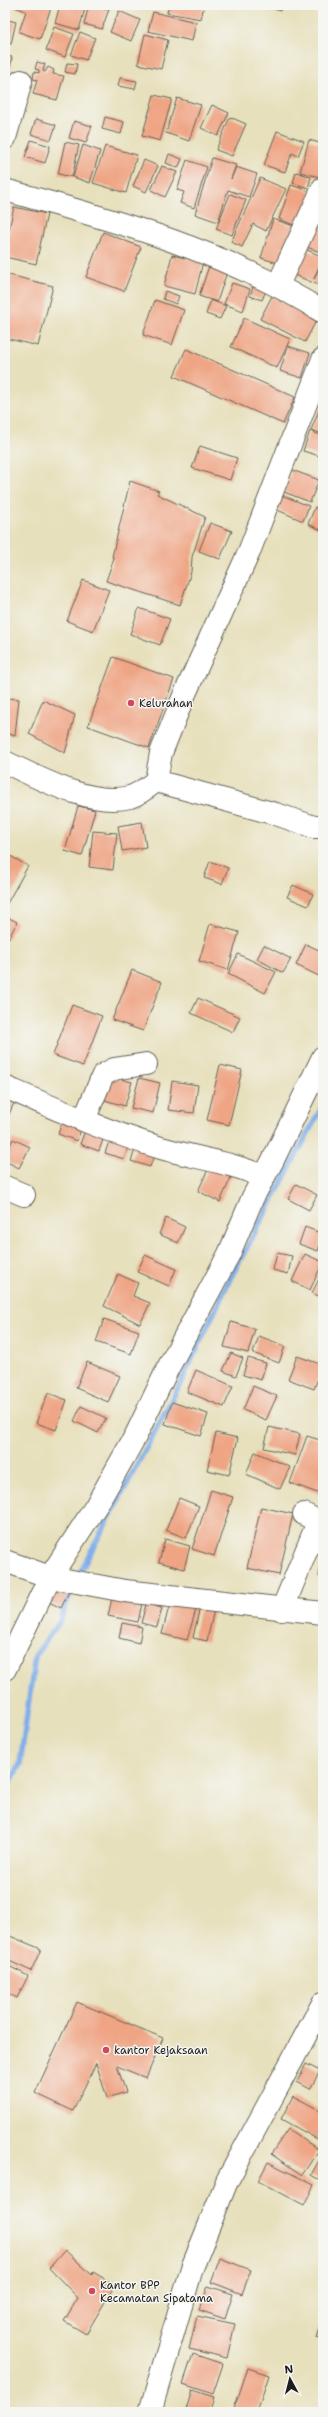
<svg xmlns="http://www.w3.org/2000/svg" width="328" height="2417" font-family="'Shantell Sans',sans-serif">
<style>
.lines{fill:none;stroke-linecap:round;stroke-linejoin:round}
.stream{stroke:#7faee9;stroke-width:5.5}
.building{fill:#efa484}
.minor-casing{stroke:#636154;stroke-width:24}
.tertiary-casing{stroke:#636154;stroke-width:24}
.minor{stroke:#fff;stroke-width:22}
.tertiary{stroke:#fff;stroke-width:22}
.poi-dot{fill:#d1495b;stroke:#f6f6f2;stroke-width:1.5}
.labels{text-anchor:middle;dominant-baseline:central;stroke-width:3;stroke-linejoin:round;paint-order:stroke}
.poi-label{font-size:11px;fill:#1c1c1c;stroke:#f6f6f2;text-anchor:start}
</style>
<rect width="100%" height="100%" fill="#f6f6f2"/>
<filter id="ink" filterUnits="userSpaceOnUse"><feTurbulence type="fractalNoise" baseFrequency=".025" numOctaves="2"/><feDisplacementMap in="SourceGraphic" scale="8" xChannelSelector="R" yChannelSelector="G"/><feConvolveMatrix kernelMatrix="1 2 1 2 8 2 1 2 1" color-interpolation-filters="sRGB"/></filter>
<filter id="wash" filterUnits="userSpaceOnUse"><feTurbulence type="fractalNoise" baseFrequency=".012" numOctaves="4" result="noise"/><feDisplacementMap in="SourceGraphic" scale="16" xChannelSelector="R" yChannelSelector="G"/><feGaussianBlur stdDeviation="0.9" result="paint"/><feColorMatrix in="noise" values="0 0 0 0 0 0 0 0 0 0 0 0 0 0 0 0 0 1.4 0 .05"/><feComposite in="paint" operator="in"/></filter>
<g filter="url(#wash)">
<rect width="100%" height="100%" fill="#e7e0bc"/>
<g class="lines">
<g class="stream">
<polyline points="77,1578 180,1384 230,1279 323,1105"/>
<polyline points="5,1793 20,1764 35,1656 60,1621 73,1586"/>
</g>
</g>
<g id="blocks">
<g class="building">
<polygon points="9,5 52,5 40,39 19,32 26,11"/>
<polygon points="60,5 86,5 79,30 55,23"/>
<polygon points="89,5 109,9 102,29 84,24"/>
<polygon points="169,5 204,5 201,19 167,13"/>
<polygon points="262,5 282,5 280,11"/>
<polygon points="119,11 140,20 131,41 110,32"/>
<polygon points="153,12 196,22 192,41 148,31"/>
<polygon points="5,19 16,22 11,44 5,43"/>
<polygon points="54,27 74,34 65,57 46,50"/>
<polygon points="80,32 95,38 86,60 71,55"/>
<polygon points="145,34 168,40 161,69 138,64"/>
<polygon points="5,56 12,57 8,78 5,77"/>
<polygon points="37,62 45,64 43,71 45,72 48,67 54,70 53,74 64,76 57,100 33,94 37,80 33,79 34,72 39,73 39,70 35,69"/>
<polygon points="67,63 77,64 75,74 65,72"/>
<polygon points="120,78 137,81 135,89 118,86"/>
<polygon points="154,95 172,99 160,141 142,136"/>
<polygon points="177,98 201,105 189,141 166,133"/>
<polygon points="212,105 229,113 218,136 201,128"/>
<polygon points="105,117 124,122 121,134 102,129"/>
<polygon points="230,117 246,124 232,156 216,150"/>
<polygon points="36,119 56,125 51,140 31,134"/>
<polygon points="74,121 92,126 86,143 69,138"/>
<polygon points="277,131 304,141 298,156 292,153 285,172 264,165"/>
<polygon points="31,140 50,146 45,163 25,157"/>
<polygon points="309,140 323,144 323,178 300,172"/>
<polygon points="65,142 79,145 72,177 58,174"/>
<polygon points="83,145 100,151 90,183 73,177"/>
<polygon points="105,146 137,155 126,193 93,183"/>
<polygon points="169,154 182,159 178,168 166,163"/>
<polygon points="212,158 236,165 231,179 236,167 257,174 249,197 228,190 218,222 195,214"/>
<polygon points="144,160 158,166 146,192 133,186"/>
<polygon points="187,160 207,167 194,208 180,203 184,192 177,190"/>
<polygon points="162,166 177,172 165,197 151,190"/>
<polygon points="296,172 311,177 308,188 293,183"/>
<polygon points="260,178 286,189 266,231 253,224 242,247 231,242"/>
<polygon points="291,185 312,192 299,227 279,219"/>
<polygon points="230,194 246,200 232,235 216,229"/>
<polygon points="14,207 47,214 36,264 5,257 5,247"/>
<polygon points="273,219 297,227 285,265 261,258"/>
<polygon points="315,220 323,224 323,253 304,246"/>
<polygon points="103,232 141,247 124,291 86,277"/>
<polygon points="303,248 323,257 314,279 323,259 321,286 292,274"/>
<polygon points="172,255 203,262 195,294 164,286"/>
<polygon points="212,257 230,263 217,302 199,296"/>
<polygon points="5,274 53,286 38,346 5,338"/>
<polygon points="255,281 268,286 262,300 250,296"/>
<polygon points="232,283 250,289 243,311 224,304"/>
<polygon points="165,291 179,296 176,304 163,299"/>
<polygon points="272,296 317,319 305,342 260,319"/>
<polygon points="155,300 184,310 172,345 143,335"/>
<polygon points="211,300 226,306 220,319 206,314"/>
<polygon points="244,318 290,339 277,368 231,347"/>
<polygon points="288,346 310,353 302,378 280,371"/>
<polygon points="186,349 295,397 283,424 174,376"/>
<polygon points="320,408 323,410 323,434 311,430"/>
<polygon points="310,431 323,436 323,457 303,451"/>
<polygon points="200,446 237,458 230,480 192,468"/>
<polygon points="292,470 319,480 310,502 284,492"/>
<polygon points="130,481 159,491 157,494 205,517 192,557 191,572 180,605 106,581 114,558 112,557"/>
<polygon points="274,492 309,506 303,521 268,506"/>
<polygon points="315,507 323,510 323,531 308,524"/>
<polygon points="210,523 232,531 220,559 199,551"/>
<polygon points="83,580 109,590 93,631 67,621"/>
<polygon points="139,608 170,619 160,645 130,634"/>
<polygon points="113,657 174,679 149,748 88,726"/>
<polygon points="5,698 19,699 15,735 5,734"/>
<polygon points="43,700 75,715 65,753 29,734"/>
<polygon points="78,806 95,810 82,856 65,851"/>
<polygon points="142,822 146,847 122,851 118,826"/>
<polygon points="93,831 117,833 113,870 89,867"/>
<polygon points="5,853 28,866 5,907"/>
<polygon points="210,861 228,868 222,884 204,878"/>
<polygon points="293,885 313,894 308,906 287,897"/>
<polygon points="5,916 17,922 9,938 5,936"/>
<polygon points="210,924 239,932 228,970 199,961"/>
<polygon points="306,944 323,952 323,978 296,965"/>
<polygon points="264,945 291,959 283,973 257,959"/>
<polygon points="238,954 276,972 265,993 228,974"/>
<polygon points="132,970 162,982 143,1031 112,1020"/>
<polygon points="198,998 240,1017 233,1032 191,1013"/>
<polygon points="72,1005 102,1016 83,1066 53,1055"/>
<polygon points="220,1065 242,1070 229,1125 207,1120"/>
<polygon points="108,1076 132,1082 125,1106 101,1099"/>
<polygon points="139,1078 160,1083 153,1113 131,1108"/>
<polygon points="172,1081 198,1085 194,1113 168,1110"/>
<polygon points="5,1088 18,1094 6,1121 5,1120"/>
<polygon points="65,1114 84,1121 77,1141 58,1134"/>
<polygon points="87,1125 106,1131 99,1151 80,1144"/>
<polygon points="112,1133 131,1139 124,1159 105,1153"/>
<polygon points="13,1139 30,1147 19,1168 5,1161 5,1155"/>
<polygon points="138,1141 157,1147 150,1167 131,1161"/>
<polygon points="211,1163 233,1173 220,1202 198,1191"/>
<polygon points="296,1184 317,1195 309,1210 288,1199"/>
<polygon points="166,1218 185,1227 178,1243 159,1234"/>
<polygon points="305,1227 323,1234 318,1251 299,1244"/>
<polygon points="277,1253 292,1256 288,1274 273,1270"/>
<polygon points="305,1254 323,1262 310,1290 292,1281"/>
<polygon points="145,1255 176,1269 169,1286 137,1272"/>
<polygon points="323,1271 323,1298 312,1293"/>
<polygon points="118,1274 138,1283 133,1296 150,1303 140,1324 104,1306"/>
<polygon points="104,1319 139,1331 131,1354 96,1342"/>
<polygon points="231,1322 255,1329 248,1353 224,1347"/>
<polygon points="259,1336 285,1346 279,1363 253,1353"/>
<polygon points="231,1353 243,1358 236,1376 223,1371"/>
<polygon points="297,1356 323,1365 314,1389 288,1379"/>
<polygon points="248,1358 266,1363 261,1380 243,1375"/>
<polygon points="87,1362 120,1376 108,1402 76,1388"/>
<polygon points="196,1370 233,1386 224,1407 187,1392"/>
<polygon points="253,1386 277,1396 266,1420 243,1410"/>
<polygon points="48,1393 67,1400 56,1430 36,1423"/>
<polygon points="172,1402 208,1414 201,1436 165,1424"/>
<polygon points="81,1406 106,1418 98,1433 74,1421"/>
<polygon points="269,1427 300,1434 295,1455 264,1448"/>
<polygon points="216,1433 238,1438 229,1475 207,1470"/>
<polygon points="307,1436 323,1441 323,1495 290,1483"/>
<polygon points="255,1452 290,1467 280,1489 246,1474"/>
<polygon points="211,1490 233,1497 214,1556 192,1549"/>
<polygon points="179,1498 199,1506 186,1538 166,1530"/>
<polygon points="261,1507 293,1514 279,1575 247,1568"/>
<polygon points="165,1539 190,1546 184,1569 159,1562"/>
<polygon points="322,1555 323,1555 323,1577 319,1577"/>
<polygon points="54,1583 70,1590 61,1608 45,1600"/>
<polygon points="113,1593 143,1599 138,1622 108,1616"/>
<polygon points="171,1599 197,1606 187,1640 162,1634"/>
<polygon points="201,1602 215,1605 207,1641 193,1638"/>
<polygon points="146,1604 162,1608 157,1627 141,1623"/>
<polygon points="122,1623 142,1627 139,1643 119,1638"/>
<polygon points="10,1936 41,1949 31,1971 5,1959 5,1948"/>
<polygon points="5,1964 28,1976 17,1998 5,1992"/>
<polygon points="77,2002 163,2038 146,2078 117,2066 126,2092 107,2098 96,2063 73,2111 35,2093"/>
<polygon points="306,2064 320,2071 310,2089 297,2082"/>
<polygon points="293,2096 323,2112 323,2127 317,2139 281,2119"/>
<polygon points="288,2129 319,2150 302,2175 271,2154"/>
<polygon points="323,2153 323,2182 311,2175"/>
<polygon points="268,2162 314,2185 304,2205 258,2181"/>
<polygon points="65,2250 92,2275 93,2272 115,2285 86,2334 64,2321 78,2298 49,2268"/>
<polygon points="220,2258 251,2270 242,2294 211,2282"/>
<polygon points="208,2286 233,2294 225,2319 199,2310"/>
<polygon points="197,2316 235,2324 227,2358 189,2349"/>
<polygon points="323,2317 323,2340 317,2338"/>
<polygon points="193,2354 223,2364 213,2394 183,2384"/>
<polygon points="248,2368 269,2375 257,2412 242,2412 234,2409"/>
<polygon points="192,2390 214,2397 210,2412 186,2410"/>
</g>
</g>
</g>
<g filter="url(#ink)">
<use href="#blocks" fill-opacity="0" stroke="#636154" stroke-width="1"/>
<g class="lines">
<g class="minor-casing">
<g id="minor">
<polyline points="5,138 21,81"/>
<path d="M5,190c109,30 221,61 318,122"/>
<polyline points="278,285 323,188"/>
<path d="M5,762c34,16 86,45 125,35 10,-3 18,-10 26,-16l120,33 38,13h9"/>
<polyline points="156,781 161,753 183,698 249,552 323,359"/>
<path d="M5,1087c51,22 103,45 156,61 34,10 70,14 103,29"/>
<polyline points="84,1120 103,1075 114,1069 146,1064"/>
<polyline points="5,1187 24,1195"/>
<polyline points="5,1561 50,1577 125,1591 323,1613"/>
<polyline points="282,1610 316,1527 315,1520 304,1514"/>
<polyline points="150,2412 192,2268 227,2181 323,2003"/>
</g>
</g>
<g class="tertiary-casing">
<polyline id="tertiary" points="5,1669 50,1577 96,1506 136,1435 168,1368 229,1254 253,1197 273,1160 323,1057"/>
</g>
<use href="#minor" class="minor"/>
<use href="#tertiary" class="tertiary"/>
</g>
</g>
<g class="poi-dot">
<circle cx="131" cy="703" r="4"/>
<circle cx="106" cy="2050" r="4"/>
<circle cx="92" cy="2291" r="4"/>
</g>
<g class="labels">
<g class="poi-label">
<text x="139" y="703">Kelurahan</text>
<text x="114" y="2050">kantor Kejaksaan</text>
<text x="100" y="2285">Kantor BPP<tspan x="100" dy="13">Kecamatan Sipatama</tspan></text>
</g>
</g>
<rect width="328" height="2417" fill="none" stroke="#f6f6f2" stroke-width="20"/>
<g transform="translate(290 2379) rotate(353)" stroke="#f6f6f2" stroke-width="3" paint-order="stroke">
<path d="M0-3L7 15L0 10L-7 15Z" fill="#1c1c1c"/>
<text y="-6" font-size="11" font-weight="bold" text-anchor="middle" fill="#1c1c1c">N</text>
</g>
</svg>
